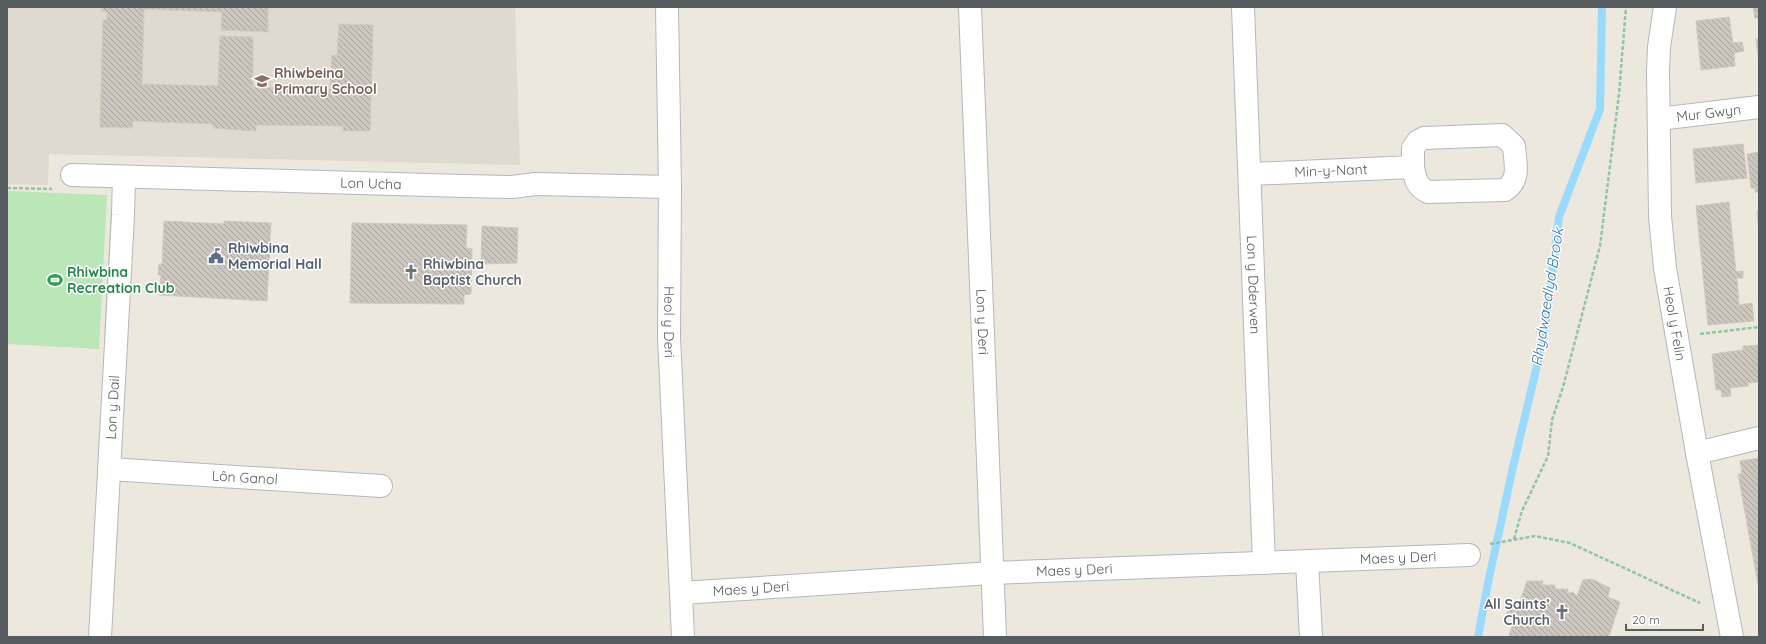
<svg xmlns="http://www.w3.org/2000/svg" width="1766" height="644" font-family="Quicksand,sans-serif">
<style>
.education{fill:#dedacf}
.grass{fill:url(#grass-dots)}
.garden{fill:#bbe6b8}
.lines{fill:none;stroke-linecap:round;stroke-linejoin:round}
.stream{stroke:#9bdaff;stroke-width:8}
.building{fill:url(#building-back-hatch);stroke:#d1c9bc}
.minor-casing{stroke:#b4b8bc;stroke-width:24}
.path{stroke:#91c79d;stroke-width:2.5;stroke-dasharray:4 2;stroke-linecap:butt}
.minor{stroke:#fff;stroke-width:22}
.labels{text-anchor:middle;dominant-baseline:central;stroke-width:3;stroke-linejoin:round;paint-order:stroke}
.education-label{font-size:14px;font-weight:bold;fill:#785e54;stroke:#fff;text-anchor:start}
.street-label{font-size:14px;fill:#575c60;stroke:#fff}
.service-label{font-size:14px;font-weight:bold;fill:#4e5e75;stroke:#fff;text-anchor:start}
.worship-label{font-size:14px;font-weight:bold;fill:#5b616d;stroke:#fff;text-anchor:start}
.leisure-label{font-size:14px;font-weight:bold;fill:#27864d;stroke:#fff;text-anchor:start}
.water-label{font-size:15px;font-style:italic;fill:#3376ac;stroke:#fff}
</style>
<defs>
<pattern id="grass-dots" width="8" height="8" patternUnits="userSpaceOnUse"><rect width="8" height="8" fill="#bbe6b8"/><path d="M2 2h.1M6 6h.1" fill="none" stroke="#9bbe99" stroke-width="1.8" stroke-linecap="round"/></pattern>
<pattern id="building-back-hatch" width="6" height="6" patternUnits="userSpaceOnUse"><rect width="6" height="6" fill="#ccc6bf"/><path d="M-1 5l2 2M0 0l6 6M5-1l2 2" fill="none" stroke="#a8a49f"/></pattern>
</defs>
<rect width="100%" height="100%" fill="#ece8de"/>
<polygon class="education" points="7,7 515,7 520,165 49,154 48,185 7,184"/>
<polygon class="grass" points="111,209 114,209 106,338 104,337"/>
<polygon class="garden" points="7,191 107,195 99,349 7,344"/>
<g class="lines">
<polyline class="stream" points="1478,637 1488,583 1513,467 1544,336 1559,217 1600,109 1602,7"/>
</g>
<g class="building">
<polygon points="101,7 268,7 268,32 221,30 222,12 144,9 142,84 218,86 220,36 253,37 253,87 330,89 332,55 337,56 339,24 373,25 370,131 343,131 343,126 256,125 256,131 213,128 213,124 133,121 132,128 100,127 103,20 107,20 107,12 101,11"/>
<polygon points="1753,7 1759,7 1759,18 1755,18"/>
<polygon points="1729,17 1733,43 1742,42 1744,51 1734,53 1735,66 1701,70 1696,21"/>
<polygon points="1756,39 1759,39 1759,63"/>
<polygon points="1743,144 1747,178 1696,183 1693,149"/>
<polygon points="1759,152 1759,192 1755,192 1755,188 1751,188 1747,154"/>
<polygon points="1729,202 1736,272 1743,271 1743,278 1737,278 1739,305 1752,303 1754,321 1708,325 1696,206"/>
<polygon points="1757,211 1759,211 1759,234"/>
<polygon points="164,221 224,224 224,221 271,223 267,301 159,295 161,275 158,275 159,264 162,264"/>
<polygon points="352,223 467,225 466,248 472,249 471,294 464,295 464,304 350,303"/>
<polygon points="482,226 518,228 517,263 481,264"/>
<polygon points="1759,345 1759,382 1748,383 1748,386 1730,388 1731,396 1722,397 1721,390 1716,390 1712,354 1743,350 1743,346"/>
<polygon points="1759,458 1759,590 1738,474 1742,474 1740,461"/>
<polygon points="1592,579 1610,588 1608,597 1620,602 1609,637 1514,637 1509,635 1515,619 1506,616 1510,604 1518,607 1527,581 1543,581 1542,585 1555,585 1555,589 1568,589 1568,593 1573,592 1577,596 1583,580"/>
</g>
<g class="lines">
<g class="minor-casing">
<g id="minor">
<path id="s1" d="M667,7l3,180 -1,150 14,300"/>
<path id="s2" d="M970,7l25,630"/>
<path id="s3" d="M1243,7l21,556"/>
<path id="s4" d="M1665,7l-6,40 -1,24 2,145 5,52 32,185 35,184"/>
<path id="s5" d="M1659,119l100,-12"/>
<path id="s6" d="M1250,174l163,-7v-19l5,-7 6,-3 78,-3 12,11c1,17 7,33 -9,44l-77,2c-11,-5 -13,-13 -15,-25"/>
<path id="s7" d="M72,175l392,11 48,1 24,-3 134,3"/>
<polyline points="1697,453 1759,438"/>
<path id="s8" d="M109,469l272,17"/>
<polyline points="1307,562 1311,637"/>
<path id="s9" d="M681,593l311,-20 477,-18"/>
<path id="s10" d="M100,637l23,-422 1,-38"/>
</g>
</g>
<g class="path">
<polyline points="7,188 52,189"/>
<polyline points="1700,334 1759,327"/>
<polyline points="1514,539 1522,511 1548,456 1552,420 1563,387 1600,246 1619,94 1626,7"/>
<polyline points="1490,544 1535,536 1570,543 1700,603"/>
</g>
<use href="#minor" class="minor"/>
</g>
<defs>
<g id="school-bare" transform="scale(1.2)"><path d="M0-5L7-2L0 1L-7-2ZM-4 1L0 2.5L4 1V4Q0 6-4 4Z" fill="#8d6e63" stroke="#fff" stroke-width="2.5" paint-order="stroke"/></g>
<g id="civic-bare" transform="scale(1.2)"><path d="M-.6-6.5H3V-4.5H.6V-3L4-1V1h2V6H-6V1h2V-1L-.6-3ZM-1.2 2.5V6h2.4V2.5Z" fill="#5c6f8a" stroke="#fff" stroke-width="2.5" paint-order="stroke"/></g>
<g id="church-bare" transform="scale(1.2)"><path d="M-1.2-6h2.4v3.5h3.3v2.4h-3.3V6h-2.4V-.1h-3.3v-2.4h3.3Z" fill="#6b7280" stroke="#fff" stroke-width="2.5" paint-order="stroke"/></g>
<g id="stadium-bare" transform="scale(1.2)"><path d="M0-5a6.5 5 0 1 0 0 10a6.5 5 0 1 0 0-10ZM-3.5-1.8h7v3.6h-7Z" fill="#2e9e5b" stroke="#fff" stroke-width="2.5" paint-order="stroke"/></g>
</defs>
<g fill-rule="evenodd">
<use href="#school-bare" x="262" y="81"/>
<use href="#civic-bare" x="216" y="256"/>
<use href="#church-bare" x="411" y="272"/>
<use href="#stadium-bare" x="55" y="280"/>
<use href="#church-bare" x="1562" y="612"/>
</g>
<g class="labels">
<g class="education-label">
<text x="274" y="73">Rhiwbeina<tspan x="274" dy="16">Primary School</tspan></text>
</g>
<g class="street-label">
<text stroke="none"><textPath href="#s5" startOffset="50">Mur Gwyn</textPath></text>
<text stroke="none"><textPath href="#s6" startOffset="81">Min-y-Nant</textPath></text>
<text stroke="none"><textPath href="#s7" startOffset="299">Lon Ucha</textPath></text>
<text stroke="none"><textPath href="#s3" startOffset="278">Lon y Dderwen</textPath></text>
<text stroke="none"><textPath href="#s1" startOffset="315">Heol y Deri</textPath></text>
<text stroke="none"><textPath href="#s2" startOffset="315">Lon y Deri</textPath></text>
<text stroke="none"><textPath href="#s4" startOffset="318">Heol y Felin</textPath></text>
<text stroke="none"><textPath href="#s10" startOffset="230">Lon y Dail</textPath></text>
<text stroke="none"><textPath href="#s8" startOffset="136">Lôn Ganol</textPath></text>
<text stroke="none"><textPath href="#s9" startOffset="718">Maes y Deri</textPath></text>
<text stroke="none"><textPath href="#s9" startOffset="394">Maes y Deri</textPath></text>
<text stroke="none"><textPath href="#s9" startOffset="70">Maes y Deri</textPath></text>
</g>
<g class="service-label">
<text x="228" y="248">Rhiwbina<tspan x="228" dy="16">Memorial Hall</tspan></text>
</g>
<g class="worship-label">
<text x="423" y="264">Rhiwbina<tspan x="423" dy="16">Baptist Church</tspan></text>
<text x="1550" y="604" text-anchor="end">All Saints’<tspan x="1550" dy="16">Church</tspan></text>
</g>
<g class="leisure-label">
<text x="67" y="272">Rhiwbina<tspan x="67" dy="16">Recreation Club</tspan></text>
</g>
<g class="water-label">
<text transform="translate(1547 297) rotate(-81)">Rhydwaedlyd Brook</text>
</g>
</g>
<rect width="1766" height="644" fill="none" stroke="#575c60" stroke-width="16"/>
<path d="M1626 624v6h77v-6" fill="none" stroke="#575c60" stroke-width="2"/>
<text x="1632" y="624" font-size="12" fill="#575c60" stroke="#ffffff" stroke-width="3" paint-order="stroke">20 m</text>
</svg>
